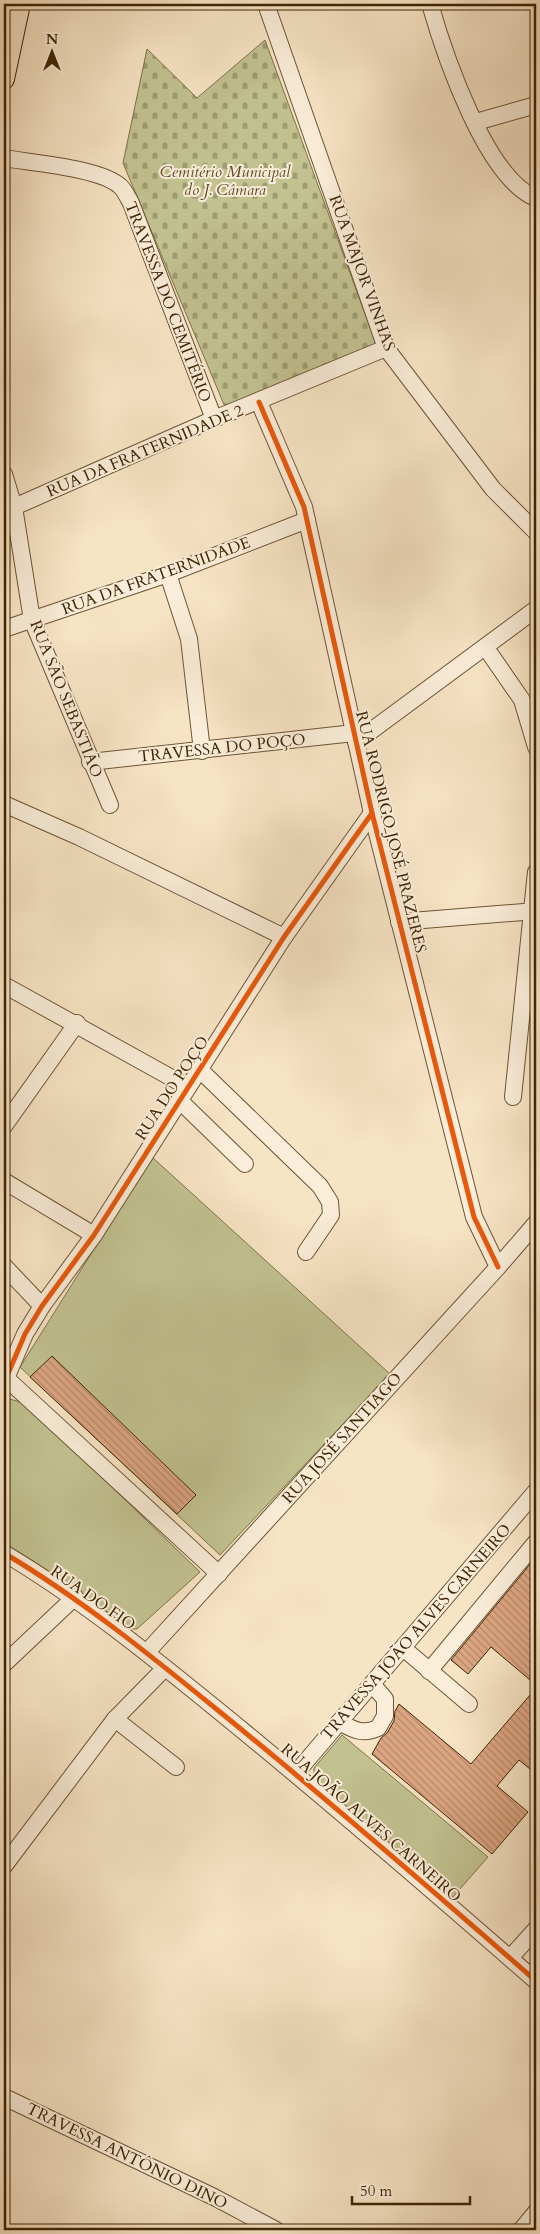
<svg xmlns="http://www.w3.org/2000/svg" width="540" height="2234" font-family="Cardo,serif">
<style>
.cemetery{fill:url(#cemetery-stones);stroke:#80734a}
.park{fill:#c2c291;stroke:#80734a}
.building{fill:url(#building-back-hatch);stroke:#3f2404}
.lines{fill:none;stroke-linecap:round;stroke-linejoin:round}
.minor-casing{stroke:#6d5434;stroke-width:18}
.major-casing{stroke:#3f2404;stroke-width:22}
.minor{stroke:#faedd9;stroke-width:16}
.major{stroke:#f7e4c5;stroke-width:20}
.cycleway-casing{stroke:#faedd9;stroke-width:8}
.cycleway{stroke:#e8590c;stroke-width:5}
.labels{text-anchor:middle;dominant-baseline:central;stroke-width:4;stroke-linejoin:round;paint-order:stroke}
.park-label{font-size:16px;font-style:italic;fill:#604c27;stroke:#faedd9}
.street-label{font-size:16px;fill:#3f2404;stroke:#faedd9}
</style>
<defs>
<pattern id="cemetery-stones" width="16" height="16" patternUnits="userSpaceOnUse" patternTransform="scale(1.25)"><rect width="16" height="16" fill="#c2c291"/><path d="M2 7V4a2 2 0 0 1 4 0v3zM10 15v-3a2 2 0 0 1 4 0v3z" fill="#9f9d74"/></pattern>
<pattern id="building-back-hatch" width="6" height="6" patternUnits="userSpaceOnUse" patternTransform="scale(1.25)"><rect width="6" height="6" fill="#dda683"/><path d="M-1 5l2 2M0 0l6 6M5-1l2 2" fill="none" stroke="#b58769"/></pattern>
</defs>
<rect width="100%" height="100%" fill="#f7e4c5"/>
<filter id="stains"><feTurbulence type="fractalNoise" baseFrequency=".004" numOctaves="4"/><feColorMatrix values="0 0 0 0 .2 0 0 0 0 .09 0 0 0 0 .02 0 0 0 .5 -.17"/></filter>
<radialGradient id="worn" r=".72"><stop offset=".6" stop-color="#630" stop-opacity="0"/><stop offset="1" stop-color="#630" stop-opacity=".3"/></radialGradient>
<polygon class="cemetery" points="265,40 376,344 225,407 123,163 147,49 197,98"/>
<g class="park">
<polygon points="152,1157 390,1374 220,1555 20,1367"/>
<polygon points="10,1399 26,1404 200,1572 137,1629 128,1629 4,1549 4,1400"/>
<polygon points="342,1735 488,1857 452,1898 314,1779 314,1768"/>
</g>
<g class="building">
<polygon points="52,1356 196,1495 177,1514 30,1377"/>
<polygon points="536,1557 536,1685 491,1647 468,1674 451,1660"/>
<polygon points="536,1688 536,1774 519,1760 497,1786 528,1812 492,1854 372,1754 381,1738 387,1733 394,1721 395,1711 399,1704 471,1764"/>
</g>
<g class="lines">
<g class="minor-casing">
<g id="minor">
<polyline points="266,4 386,348 493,489 536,532"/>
<path d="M430,4c14,49 56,175 106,194"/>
<polyline points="476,122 536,105"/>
<path d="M4,158c28,5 98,10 117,29 4,4 7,11 10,16l83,216"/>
<polyline points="259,402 304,507 372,813 474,1217 498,1267"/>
<polyline points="4,474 14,507 32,620 110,805"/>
<polyline points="14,507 214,419 386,348"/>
<polyline points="168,574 189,639 202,751"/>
<polyline points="4,629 168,574 307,520"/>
<polyline points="486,648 522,700 536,747"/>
<polyline points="356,742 536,609"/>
<polyline points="90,762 354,733"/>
<polyline points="4,804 79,837 284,937"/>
<polyline points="399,922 536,911"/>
<polyline points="4,985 188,1087"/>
<polyline points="199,1069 320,1186 330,1202 331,1215 306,1252"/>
<polyline points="513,1097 536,872"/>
<polyline points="179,1100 245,1164"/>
<polyline points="4,1126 77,1023"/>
<polyline points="4,1181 94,1235"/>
<polyline points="4,1266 42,1306"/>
<polyline points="6,1378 219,1574"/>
<polyline points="4,1383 25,1334 42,1306 94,1235 284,937 372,813"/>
<path d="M4,1553c77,46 146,102 216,159 107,87 212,178 316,269"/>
<polyline points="403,1648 469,1704"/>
<polyline points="147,1652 498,1267 536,1223"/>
<polyline points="4,1664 75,1597"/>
<polyline points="429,1671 536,1542"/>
<polyline points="115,1719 176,1767"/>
<path d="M339,1722c15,8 23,13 39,6l7,-12v-17l-13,-15"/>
<polyline points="296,1773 536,1491"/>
<polyline points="4,1866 115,1719 165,1668"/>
<polyline points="510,1958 536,1929"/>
<polyline points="4,2097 214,2197 276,2230"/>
<polyline points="521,2230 536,2212"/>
</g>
</g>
<g class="major-casing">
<polyline id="major" points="4,79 20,4"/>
</g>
<use href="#minor" class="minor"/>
<use href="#major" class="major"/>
<g class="cycleway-casing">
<g id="cycleway">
<polyline points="259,402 304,507 372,813 474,1217 498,1267"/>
<polyline points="4,1383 25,1334 42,1306 94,1235 284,937 372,813"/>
<path d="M4,1553c77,46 146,102 216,159 107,87 212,178 316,269"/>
</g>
</g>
<use href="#cycleway" class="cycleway"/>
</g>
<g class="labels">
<g class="park-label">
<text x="225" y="172">Cemitério Municipal<tspan x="225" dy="18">do J. Câmara</tspan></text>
</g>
<g class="street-label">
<text transform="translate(362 273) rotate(70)">RUA MAJOR VINHAS</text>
<text transform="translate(168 302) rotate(69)">TRAVESSA DO CEMITÉRIO</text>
<text transform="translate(145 451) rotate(-23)">RUA DA FRATERNIDADE 2</text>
<text transform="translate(156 576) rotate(-20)">RUA DA FRATERNIDADE</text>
<text transform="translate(66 699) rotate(68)">RUA SÃO SEBASTIÃO</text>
<text transform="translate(222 748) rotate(-6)">TRAVESSA DO POÇO</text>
<text transform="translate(391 832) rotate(76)">RUA RODRIGO JOSÉ PRAZERES</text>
<text transform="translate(172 1088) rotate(-57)">RUA DO POÇO</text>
<text transform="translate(342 1438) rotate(-48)">RUA JOSÉ SANTIAGO</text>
<text transform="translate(93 1598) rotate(35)">RUA DO FIO</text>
<text transform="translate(416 1632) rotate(-49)">TRAVESSA JOÃO ALVES CARNEIRO</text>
<text transform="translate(371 1823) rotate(41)">RUA JOÃO ALVES CARNEIRO</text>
<text transform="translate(127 2156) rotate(26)">TRAVESSA ANTÔNIO DINO</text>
</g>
</g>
<rect width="540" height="2234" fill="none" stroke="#f7e4c5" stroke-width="20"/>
<rect x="5" y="5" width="530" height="2224" fill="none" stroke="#3f2404" stroke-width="2.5"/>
<rect x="10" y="10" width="520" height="2214" fill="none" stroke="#3f2404"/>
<g transform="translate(52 52)" stroke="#faedd9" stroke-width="4" paint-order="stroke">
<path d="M0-4L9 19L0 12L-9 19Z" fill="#3f2404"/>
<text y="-8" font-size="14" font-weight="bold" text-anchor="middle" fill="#3f2404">N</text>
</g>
<path d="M352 2196v8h118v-8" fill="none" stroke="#3f2404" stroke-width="2.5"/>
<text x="360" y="2196" font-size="15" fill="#3f2404" stroke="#faedd9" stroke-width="4" paint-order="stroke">50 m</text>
<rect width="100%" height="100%" filter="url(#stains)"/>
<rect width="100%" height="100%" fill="url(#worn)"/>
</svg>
